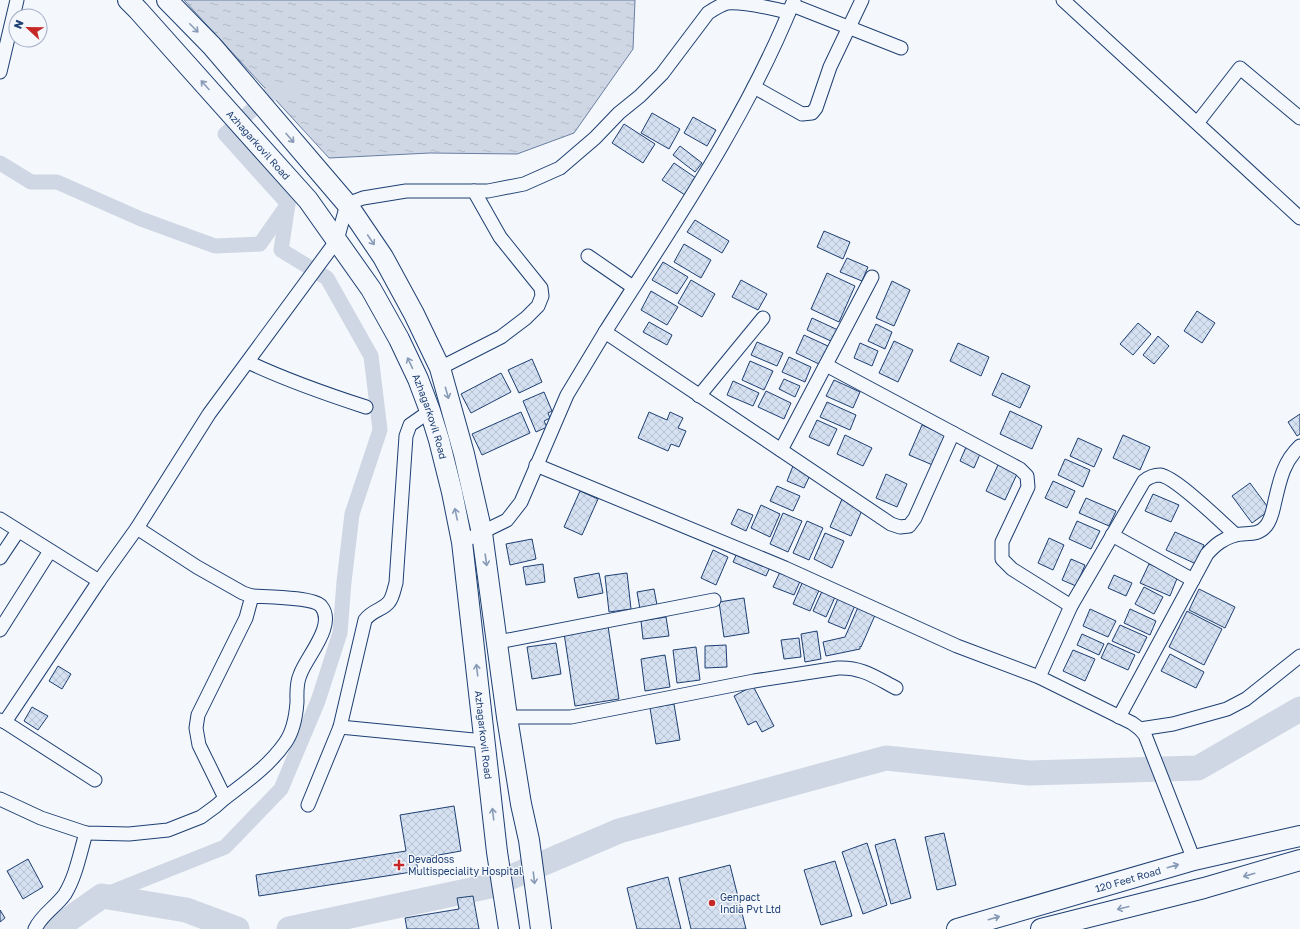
<svg xmlns="http://www.w3.org/2000/svg" width="1300" height="929" font-family="'Golos Text',sans-serif">
<style>
.water{fill:url(#water-ripples);stroke:#687fa3}
.lines{fill:none;stroke-linecap:round;stroke-linejoin:round}
.canal{stroke:#cfd7e4;stroke-width:15}
.river{stroke:#cfd7e4;stroke-width:25}
.building{fill:url(#building-cross-hatch);stroke:#1d3f73}
.minor-casing{stroke:#1d3f73;stroke-width:15}
.primary-casing{stroke:#1d3f73;stroke-width:22}
.minor{stroke:#f4f7fb;stroke-width:13}
.primary{stroke:#f4f7fb;stroke-width:20}
.oneway{stroke:#889bb7}
.poi-dot{fill:#c62828;stroke:#f4f7fb;stroke-width:1.5}
.labels{text-anchor:middle;dominant-baseline:central;stroke-width:3;stroke-linejoin:round;paint-order:stroke}
.street-label{font-size:10px;fill:#1d3f73;stroke:#f4f7fb}
.poi-label{font-size:10px;fill:#1d3f73;stroke:#f4f7fb;text-anchor:start}
</style>
<defs>
<pattern id="water-ripples" width="26" height="14" patternUnits="userSpaceOnUse"><rect width="26" height="14" fill="#cfd7e4"/><path d="M2 4q2-2 4 0t4 0M15 11q2-2 4 0t4 0" fill="none" stroke="#b1bac7"/></pattern>
<pattern id="building-cross-hatch" width="8" height="8" patternUnits="userSpaceOnUse"><rect width="8" height="8" fill="#d5e0f0"/><path d="M0 0l8 8M0 8l8-8" fill="none" stroke="#b6c1d1"/></pattern>
</defs>
<rect width="100%" height="100%" fill="#f4f7fb"/>
<polygon class="water" points="184,0 635,0 633,49 574,133 517,154 430,153 329,158"/>
<g class="lines">
<g class="canal">
<polyline points="0,163 31,182 57,182 141,219 215,246 260,244 288,204 225,134 270,94 290,89"/>
<polyline points="102,896 225,847 281,789 318,701 340,633 344,582 352,514 380,430 371,356 327,278 281,250 288,204"/>
</g>
<g class="river">
<polyline points="55,929 102,896 186,910 237,929"/>
<polyline points="289,929 490,886 619,831 886,758 1029,773 1198,768 1300,709"/>
</g>
</g>
<g class="building">
<polygon points="652,113 680,129 669,149 641,133"/>
<polygon points="693,117 716,130 707,146 684,133"/>
<polygon points="624,124 655,144 643,163 612,143"/>
<polygon points="680,146 702,163 695,172 673,155"/>
<polygon points="674,163 696,178 685,195 662,180"/>
<polygon points="695,220 729,241 722,253 687,232"/>
<polygon points="824,231 850,242 843,259 817,247"/>
<polygon points="684,244 711,260 701,278 674,262"/>
<polygon points="847,258 868,267 862,281 840,272"/>
<polygon points="663,262 688,277 677,294 652,280"/>
<polygon points="827,273 855,286 839,322 811,309"/>
<polygon points="691,280 715,294 702,317 678,303"/>
<polygon points="741,280 767,294 758,310 732,297"/>
<polygon points="892,281 910,290 894,326 876,318"/>
<polygon points="651,291 678,307 667,325 641,310"/>
<polygon points="1197,311 1215,323 1202,343 1184,331"/>
<polygon points="812,318 838,330 833,342 807,330"/>
<polygon points="649,322 672,335 667,345 643,332"/>
<polygon points="1138,323 1151,334 1133,355 1120,344"/>
<polygon points="876,324 892,332 885,349 868,341"/>
<polygon points="804,335 830,347 821,365 796,353"/>
<polygon points="1158,336 1169,346 1154,364 1143,355"/>
<polygon points="894,341 913,350 898,382 879,373"/>
<polygon points="757,342 783,353 777,366 751,355"/>
<polygon points="860,343 878,351 872,366 854,358"/>
<polygon points="958,343 989,357 981,376 950,361"/>
<polygon points="789,357 811,367 805,382 782,372"/>
<polygon points="532,359 542,382 519,393 508,370"/>
<polygon points="750,361 773,371 764,390 742,380"/>
<polygon points="501,373 511,392 471,413 461,394"/>
<polygon points="1002,373 1030,386 1020,408 992,395"/>
<polygon points="784,379 800,386 795,397 779,389"/>
<polygon points="834,380 860,392 853,408 826,396"/>
<polygon points="733,381 759,393 753,406 727,395"/>
<polygon points="766,391 791,403 784,419 758,407"/>
<polygon points="544,392 552,411 548,413 550,418 544,421 547,427 536,432 523,401"/>
<polygon points="827,402 856,415 850,430 820,417"/>
<polygon points="1010,411 1042,426 1032,449 1000,434"/>
<polygon points="521,412 530,433 482,455 472,434"/>
<polygon points="649,412 667,420 670,412 683,418 678,428 686,431 679,447 671,444 668,451 638,438"/>
<polygon points="1300,414 1300,434 1297,436 1288,422"/>
<polygon points="817,420 837,429 829,446 809,437"/>
<polygon points="922,425 949,437 935,466 909,455"/>
<polygon points="845,435 872,448 863,466 837,454"/>
<polygon points="1123,435 1150,447 1140,470 1113,458"/>
<polygon points="1078,438 1102,449 1094,467 1070,456"/>
<polygon points="966,447 980,454 974,468 960,461"/>
<polygon points="1065,459 1090,470 1083,487 1058,475"/>
<polygon points="998,465 1017,474 1005,500 986,491"/>
<polygon points="793,466 811,473 804,488 787,481"/>
<polygon points="886,474 907,484 897,507 876,498"/>
<polygon points="1053,481 1075,491 1067,508 1045,498"/>
<polygon points="1250,483 1270,510 1252,523 1232,496"/>
<polygon points="777,486 800,496 793,511 770,501"/>
<polygon points="580,491 598,499 582,535 564,527"/>
<polygon points="1153,494 1179,505 1171,522 1145,511"/>
<polygon points="1086,498 1116,511 1109,526 1079,513"/>
<polygon points="842,499 863,508 851,536 830,527"/>
<polygon points="761,505 780,514 770,537 751,528"/>
<polygon points="738,509 753,515 746,531 731,524"/>
<polygon points="783,513 802,521 788,552 770,544"/>
<polygon points="807,521 823,528 809,560 793,553"/>
<polygon points="1077,521 1100,531 1091,549 1069,539"/>
<polygon points="1175,532 1204,545 1196,564 1166,550"/>
<polygon points="825,533 844,541 832,568 814,559"/>
<polygon points="1049,538 1064,545 1053,570 1038,563"/>
<polygon points="532,539 536,559 510,565 506,544"/>
<polygon points="713,550 728,557 716,585 701,578"/>
<polygon points="738,551 771,565 766,576 733,562"/>
<polygon points="1071,559 1085,565 1076,586 1062,580"/>
<polygon points="543,564 545,582 526,585 523,567"/>
<polygon points="1149,564 1178,576 1170,596 1140,583"/>
<polygon points="781,570 801,579 794,595 773,587"/>
<polygon points="599,573 603,593 578,598 574,578"/>
<polygon points="627,573 631,609 609,612 605,576"/>
<polygon points="1114,575 1132,583 1126,596 1108,588"/>
<polygon points="803,581 820,588 810,611 793,604"/>
<polygon points="1144,587 1163,597 1154,614 1135,604"/>
<polygon points="654,589 657,605 640,609 637,592"/>
<polygon points="823,589 836,595 826,617 813,611"/>
<polygon points="1199,589 1235,607 1225,628 1189,610"/>
<polygon points="839,596 856,603 845,629 828,622"/>
<polygon points="744,598 749,633 724,637 719,602"/>
<polygon points="859,605 876,613 861,647 860,646 860,649 826,656 823,642 845,637"/>
<polygon points="1090,609 1116,621 1108,637 1083,626"/>
<polygon points="1130,609 1156,621 1150,635 1124,623"/>
<polygon points="1187,611 1222,629 1204,665 1169,647"/>
<polygon points="666,617 669,636 643,639 641,621"/>
<polygon points="1120,625 1147,637 1139,653 1112,641"/>
<polygon points="608,626 619,699 575,706 564,633"/>
<polygon points="817,631 821,659 805,662 801,634"/>
<polygon points="1082,634 1104,644 1099,655 1077,645"/>
<polygon points="799,638 801,657 784,659 781,640"/>
<polygon points="556,643 561,674 532,679 527,647"/>
<polygon points="1108,643 1135,655 1128,670 1101,658"/>
<polygon points="726,645 727,667 705,668 705,646"/>
<polygon points="696,647 700,680 677,683 673,650"/>
<polygon points="1073,650 1095,659 1085,681 1063,671"/>
<polygon points="1170,654 1204,672 1196,688 1161,671"/>
<polygon points="665,655 670,687 645,691 641,659"/>
<polygon points="58,666 71,674 62,689 49,681"/>
<polygon points="753,686 774,726 762,732 756,721 748,725 734,696"/>
<polygon points="674,704 680,740 656,744 650,708"/>
<polygon points="32,707 48,716 38,730 24,721"/>
<polygon points="454,806 461,851 416,859 418,871 259,896 256,875 406,851 400,815"/>
<polygon points="944,833 956,885 937,890 925,837"/>
<polygon points="895,839 911,898 891,904 875,845"/>
<polygon points="867,843 887,905 863,914 842,852"/>
<polygon points="28,859 43,887 23,899 7,871"/>
<polygon points="835,861 852,916 821,925 804,870"/>
<polygon points="730,865 746,929 691,929 679,878"/>
<polygon points="668,877 681,929 637,929 627,888"/>
<polygon points="473,896 479,929 407,929 405,918 459,909 457,898"/>
<polygon points="0,910 5,918 0,922"/>
</g>
<g class="lines">
<g class="minor-casing">
<g id="minor">
<polyline points="1063,0 1300,218"/>
<polyline points="792,5 901,48"/>
<polyline points="0,72 17,0"/>
<polyline points="754,87 802,114 812,113 816,108 830,67 862,0"/>
<polyline points="1198,122 1240,68 1300,118"/>
<polyline points="588,256 633,287"/>
<path d="M605,332c68,-107 142,-214 189,-332"/>
<path d="M248,362c38,18 78,32 118,45"/>
<polyline points="826,365 1020,469 1027,476 1028,487 1002,542 1002,559 1012,569 1071,606 1039,677 1132,723 1140,729 1145,735 1194,860"/>
<polyline points="440,368 501,337 526,318 538,306 542,296 541,288 500,237 474,191"/>
<polyline points="699,396 763,318"/>
<polyline points="781,450 872,277"/>
<polyline points="536,465 785,568 957,646 1039,677"/>
<polyline points="0,519 99,581"/>
<polyline points="1112,535 1193,580"/>
<polyline points="462,542 507,520 521,502 567,395 605,332 891,524 900,527 909,526 915,518 953,433"/>
<polyline points="0,558 18,531"/>
<path d="M1071,606l73,-125c5,-4 9,-6 16,-6 16,2 62,48 76,60"/>
<polyline points="0,630 50,551"/>
<polyline points="498,642 714,600"/>
<path d="M507,717h64l183,-36 84,-13c24,-1 37,9 58,20"/>
<path d="M1119,717l88,-163c9,-10 16,-15 28,-19 11,-3 22,2 31,-9 6,-7 7,-17 9,-25 5,-22 9,-40 25,-55"/>
<path d="M0,720l5,2 94,-141 38,-53 72,-114 128,-174 10,-36 16,-6 43,-7h82l36,-7 36,-16 35,-30 24,-25 21,-17 22,-22 46,-61c6,-4 12,-8 19,-10 17,-2 46,6 62,9"/>
<polyline points="5,722 95,780"/>
<polyline points="340,727 484,741"/>
<polyline points="1140,729 1173,724 1227,709 1246,699 1300,656"/>
<path d="M225,798c21,-16 44,-32 60,-55 8,-11 11,-27 12,-41 0,-9 -1,-18 3,-27 6,-18 37,-50 21,-69 -8,-9 -56,-9 -69,-10"/>
<polyline points="0,799 41,818 86,833 129,834 168,830 201,817 216,806 225,798 199,745 196,728 198,715 246,618 252,596 243,593 197,567 137,528"/>
<path d="M308,805l32,-78 25,-107c7,-10 18,-10 24,-18 4,-5 5,-13 7,-19l10,-147 4,-11 20,-14"/>
<path d="M35,929c7,-15 21,-22 30,-35 11,-18 15,-41 21,-61"/>
</g>
</g>
<g class="primary-casing">
<g id="primary">
<path id="s1" d="M128,0l10,10 170,190 63,89 28,50 19,40 12,32 9,29 13,52 10,50 35,310 12,77"/>
<polyline points="167,0 212,46 347,204 383,257 414,314 440,368 464,454 482,533 507,717 521,804 529,840 541,929"/>
<path id="s2" d="M957,929l237,-69 106,-24"/>
<polyline points="1041,929 1204,888 1300,860"/>
</g>
</g>
<use href="#minor" class="minor"/>
<use href="#primary" class="primary"/>
</g>
<defs><path id="oneway-shaft" d="M-6 0H5M1.5-3L5.5 0L1.5 3" fill="none" stroke-width="1.6" stroke-linecap="round" stroke-linejoin="round"/></defs>
<g class="oneway">
<use href="#oneway-shaft" transform="translate(194 28) rotate(45)"/>
<use href="#oneway-shaft" transform="translate(205 85) rotate(-132)"/>
<use href="#oneway-shaft" transform="translate(290 138) rotate(49)"/>
<use href="#oneway-shaft" transform="translate(371 240) rotate(56)"/>
<use href="#oneway-shaft" transform="translate(410 363) rotate(-115)"/>
<use href="#oneway-shaft" transform="translate(447 393) rotate(74)"/>
<use href="#oneway-shaft" transform="translate(456 514) rotate(-102)"/>
<use href="#oneway-shaft" transform="translate(486 560) rotate(82)"/>
<use href="#oneway-shaft" transform="translate(477 670) rotate(-97)"/>
<use href="#oneway-shaft" transform="translate(493 814) rotate(-97)"/>
<use href="#oneway-shaft" transform="translate(1173 866) rotate(-16)"/>
<use href="#oneway-shaft" transform="translate(1249 875) rotate(164)"/>
<use href="#oneway-shaft" transform="translate(534 878) rotate(83)"/>
<use href="#oneway-shaft" transform="translate(1123 908) rotate(166)"/>
<use href="#oneway-shaft" transform="translate(994 918) rotate(-16)"/>
</g>
<g class="poi-dot">
<path d="M397 859h4v4h4v4h-4v4h-4v-4h-4v-4h4z"/>
<circle cx="712" cy="903" r="4"/>
</g>
<g class="labels">
<g class="street-label">
<text stroke="none"><textPath href="#s1" startOffset="195">Azhagarkovil Road</textPath></text>
<text stroke="none"><textPath href="#s1" startOffset="519">Azhagarkovil Road</textPath></text>
<text stroke="none"><textPath href="#s1" startOffset="843">Azhagarkovil Road</textPath></text>
<text stroke="none"><textPath href="#s2" startOffset="178">120 Feet Road</textPath></text>
</g>
<g class="poi-label">
<text x="408" y="859">Devadoss<tspan x="408" dy="12">Multispeciality Hospital</tspan></text>
<text x="720" y="897">Genpact<tspan x="720" dy="12">India Pvt Ltd</tspan></text>
</g>
</g>
<g transform="translate(28 28) rotate(292)"><circle r="19" fill="#f4f7fb" stroke="#9eadc5"/>
<path d="M0-3L7 15L0 10L-7 15Z" fill="#c62828"/>
<text y="-6" font-size="11" font-weight="bold" text-anchor="middle" fill="#1d3f73">N</text>
</g>
</svg>
